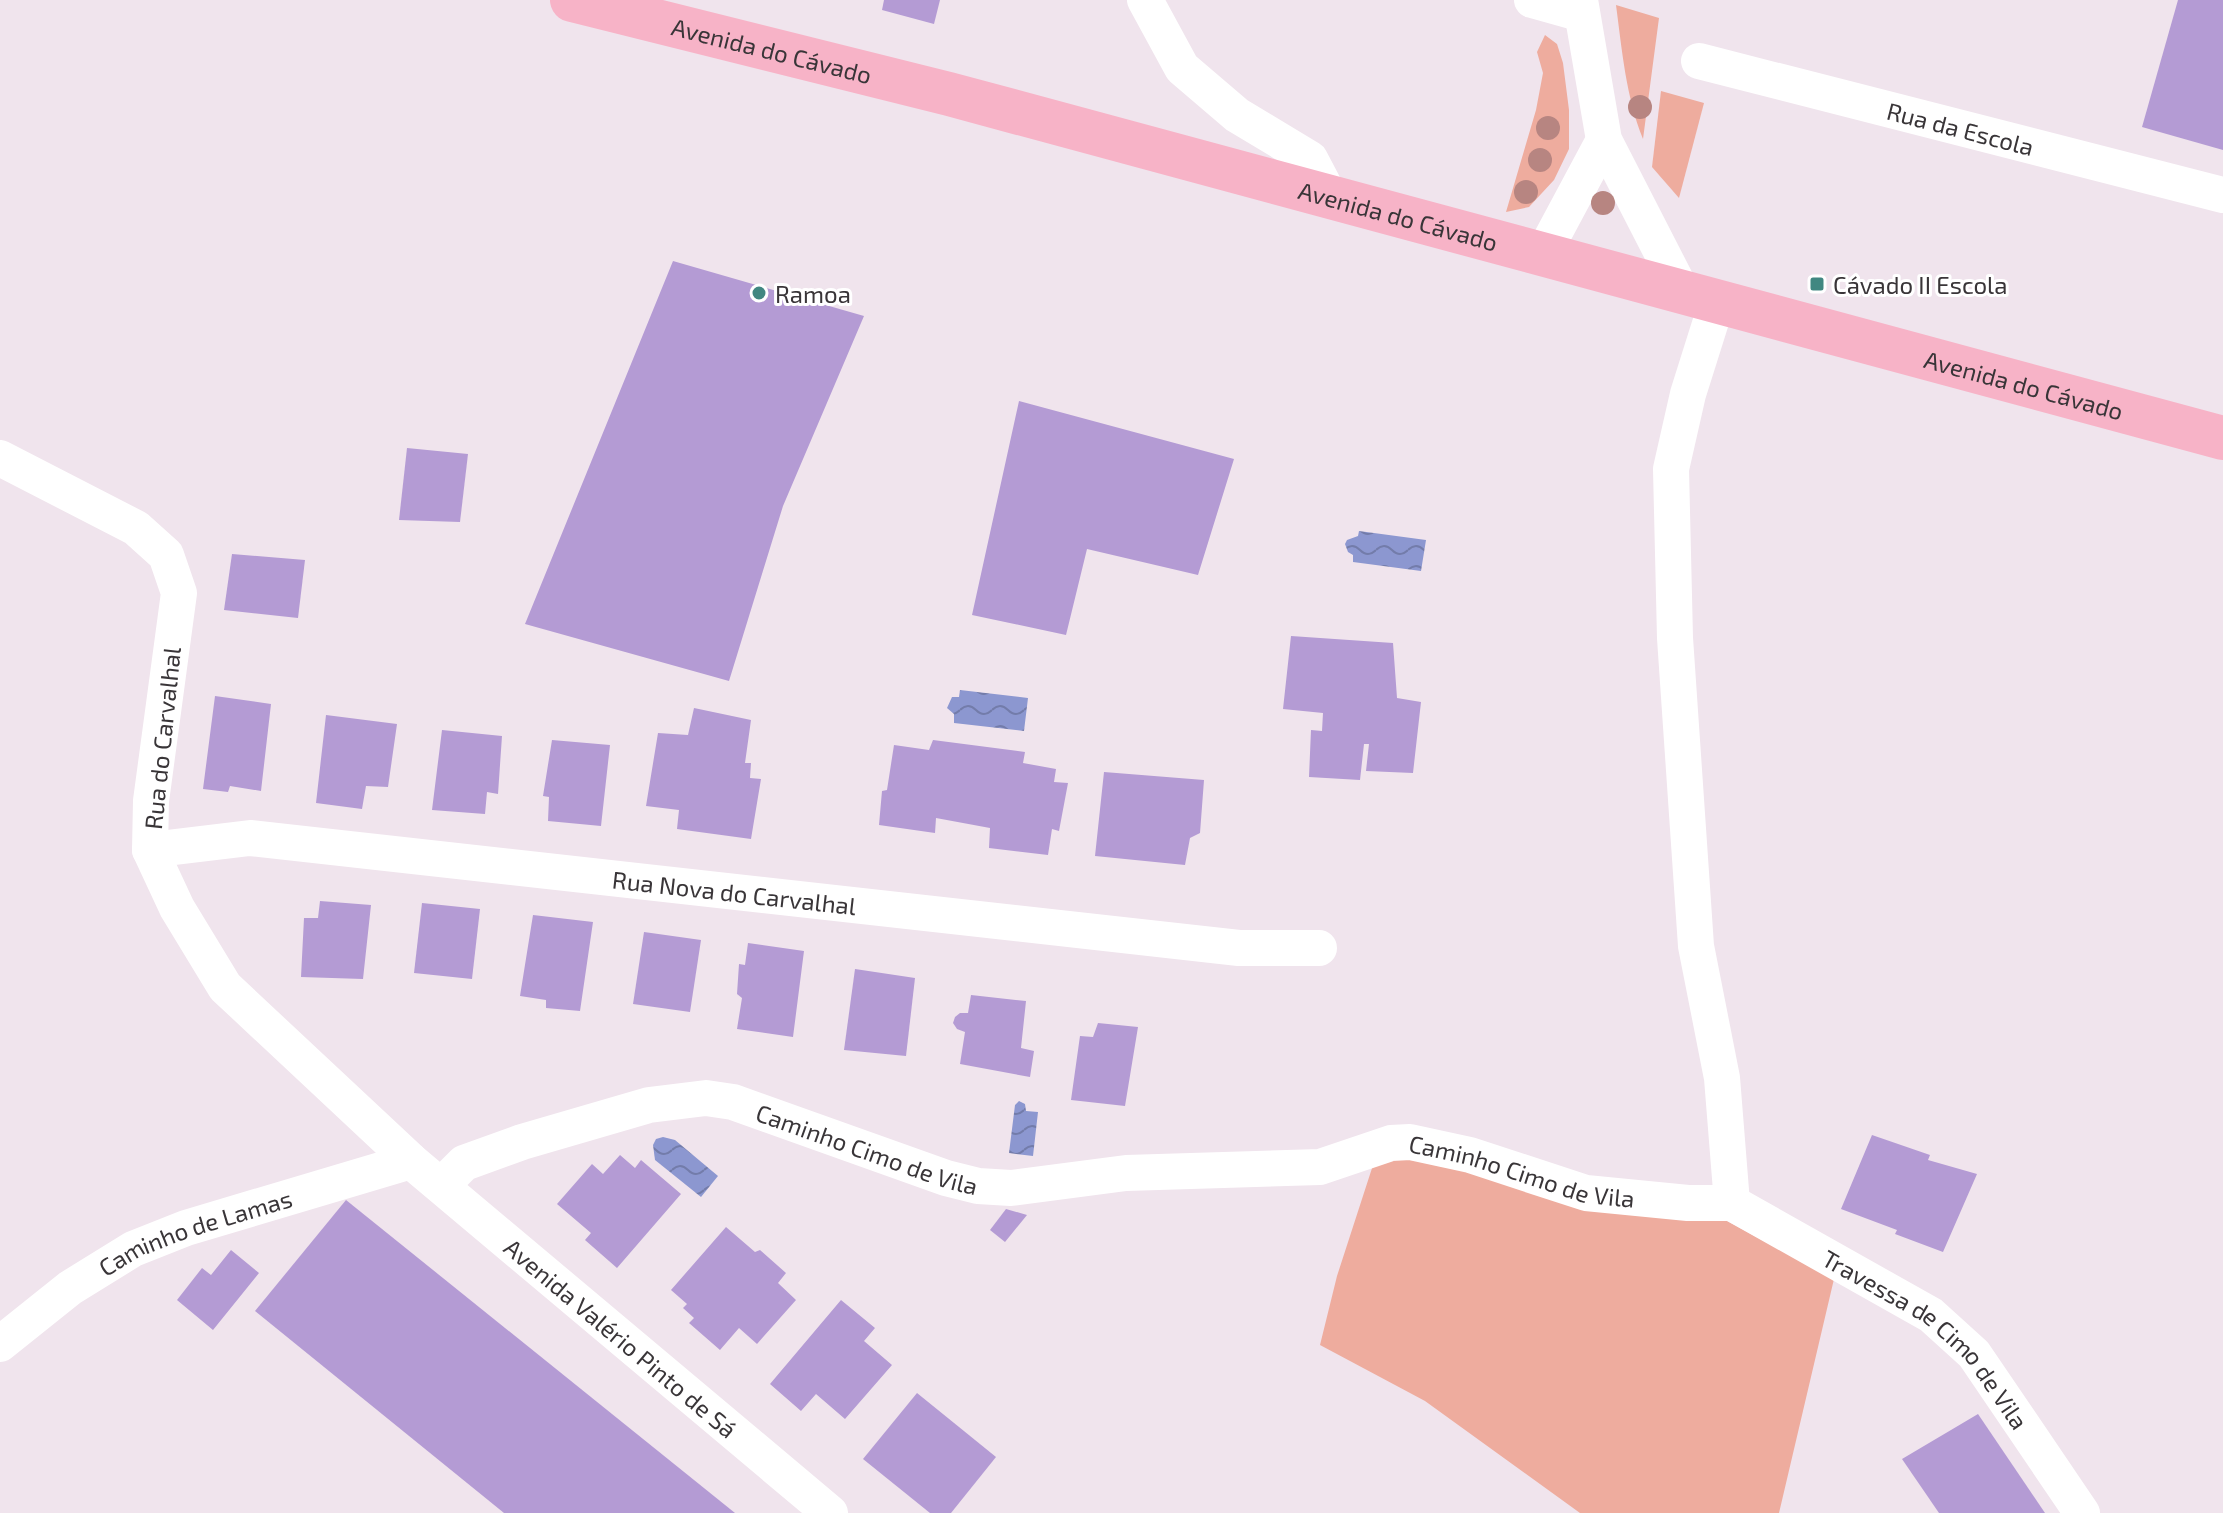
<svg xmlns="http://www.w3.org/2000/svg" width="2223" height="1513" font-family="'Exo 2',sans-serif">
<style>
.grass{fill:#eeac9e}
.water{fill:url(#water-waves)}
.building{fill:#b49bd4}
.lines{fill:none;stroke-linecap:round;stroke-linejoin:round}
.street{stroke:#fff;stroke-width:36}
.primary{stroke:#f7b3c7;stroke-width:44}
.tree{fill:#b78581}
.poi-dot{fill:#418781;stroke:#fff;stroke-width:3}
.labels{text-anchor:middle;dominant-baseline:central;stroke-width:6;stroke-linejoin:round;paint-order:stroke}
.street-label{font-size:24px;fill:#393538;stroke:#fff}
.poi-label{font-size:24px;fill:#393538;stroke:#fff;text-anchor:start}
</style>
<defs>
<pattern id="water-waves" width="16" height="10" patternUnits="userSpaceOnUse" patternTransform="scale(2)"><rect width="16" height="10" fill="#8c97d0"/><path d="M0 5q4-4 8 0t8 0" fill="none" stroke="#737caa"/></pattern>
</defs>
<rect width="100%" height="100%" fill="#f0e4ed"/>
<g class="grass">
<path d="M1616,5l43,13 -16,121c-17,-42 -21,-89 -27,-134z"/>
<polygon points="1545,35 1557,44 1563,63 1569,110 1569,149 1554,180 1529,207 1506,212 1536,110 1543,73 1537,52"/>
<polygon points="1661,91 1704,103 1679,198 1652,167"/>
<polygon points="1394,1153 1714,1214 1834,1279 1779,1513 1580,1513 1425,1401 1320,1345 1337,1276 1374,1162"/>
</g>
<g class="water">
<polygon points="1359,531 1426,540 1421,571 1353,562 1353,555 1348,552 1345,544 1347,540 1358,536"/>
<polygon points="960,690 1028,698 1024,731 954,723 954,714 947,708 952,697 959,697"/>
<polygon points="1019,1101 1025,1104 1026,1111 1038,1112 1033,1156 1009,1153 1015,1105"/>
<polygon points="663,1137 675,1140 718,1176 701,1197 655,1160 653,1145 656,1139"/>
</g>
<g class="building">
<polygon points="884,0 940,0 934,24 882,10"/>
<polygon points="2178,0 2223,0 2223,150 2142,127"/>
<polygon points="673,261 864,316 783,506 729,681 525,624"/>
<polygon points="1019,401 1234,459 1198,575 1087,549 1066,635 972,615"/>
<polygon points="407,448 468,454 460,522 399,520"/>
<polygon points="232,554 305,560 298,618 224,610"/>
<polygon points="1291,636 1393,643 1397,698 1421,702 1413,773 1366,771 1369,744 1364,744 1360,780 1309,777 1311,730 1322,731 1323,713 1283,709"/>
<polygon points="215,696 271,704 261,791 230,786 228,792 203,789"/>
<polygon points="694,708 751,720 745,763 751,763 750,778 761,779 751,839 677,829 679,810 646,806 658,733 688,735"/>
<polygon points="326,715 397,724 388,787 366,786 362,809 316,803"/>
<polygon points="442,730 502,736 498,794 487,792 485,814 432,810"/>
<polygon points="552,740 610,745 601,826 548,821 549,797 543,796"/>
<polygon points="933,740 1025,752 1023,763 1056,769 1054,782 1068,783 1059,831 1052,829 1048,855 989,848 990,828 936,818 935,833 879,825 882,791 887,790 894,745 929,750"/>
<polygon points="1104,772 1204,780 1200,833 1190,838 1185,865 1095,856"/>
<polygon points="320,901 371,905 363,979 301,977 304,918 318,918"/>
<polygon points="422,903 480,909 472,979 414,973"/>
<polygon points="533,915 593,922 580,1011 546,1008 546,1000 520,996"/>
<polygon points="644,932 701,940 690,1012 633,1004"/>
<polygon points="748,943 804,951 793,1037 737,1029 742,998 737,994 739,964 745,965"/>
<polygon points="855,969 915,978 906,1056 844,1050"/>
<polygon points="971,995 1026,1001 1021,1048 1034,1051 1030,1077 960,1064 965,1032 957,1029 953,1023 955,1017 960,1013 968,1013"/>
<polygon points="1098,1023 1138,1027 1125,1106 1071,1100 1080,1036 1093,1037"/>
<polygon points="1872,1135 1930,1155 1928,1160 1977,1174 1943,1252 1895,1234 1897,1230 1841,1209"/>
<polygon points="620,1155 635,1168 641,1160 681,1194 617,1268 585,1240 591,1233 557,1204 592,1164 603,1174"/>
<polygon points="346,1200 735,1513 504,1513 255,1311"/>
<polygon points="1006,1209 1027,1215 1005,1242 990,1230"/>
<polygon points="726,1227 755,1252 760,1250 786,1273 778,1283 796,1300 757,1344 739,1328 720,1350 689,1323 694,1318 683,1308 687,1304 671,1290"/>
<polygon points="231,1250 259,1273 213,1330 177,1300 202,1268 211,1275"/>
<polygon points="841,1300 875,1328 864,1341 892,1365 845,1419 816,1394 801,1411 770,1384"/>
<polygon points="917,1393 996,1457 951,1513 930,1513 863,1459"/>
<polygon points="1978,1414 2045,1513 1939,1513 1902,1459"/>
</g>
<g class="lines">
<g class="street">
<polyline points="1145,0 1182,68 1237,115 1310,159 1330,197"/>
<polyline points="1532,0 1582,14"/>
<polyline points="1580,0 1604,140 1682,292"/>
<path id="s1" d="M1699,61l524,134"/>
<polyline points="1543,254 1604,140"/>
<polyline points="1717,302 1688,394 1671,469 1675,638 1696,946 1722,1078 1732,1203"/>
<path id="s2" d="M0,458l136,70 30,27 13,38 -28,208 -1,49 27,58 48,79 186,174 419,352"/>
<path id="s3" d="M150,850l100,-12 989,110h80"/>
<path id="s4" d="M442,1185l22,-22 58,-21 127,-37 57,-7 27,4 213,76 32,8 33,2 115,-15 194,-6 71,-24 19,-1 60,13 116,38 102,10h44"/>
<path id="s5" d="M1732,1203l199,112 43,39 108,159"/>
<path id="s6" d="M0,1344l70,-56 63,-39 53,-21 225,-67"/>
</g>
<path class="primary" id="s7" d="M572,0l377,94 1274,344"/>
</g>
<g class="tree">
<circle cx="1640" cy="107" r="12"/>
<circle cx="1548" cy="128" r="12"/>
<circle cx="1540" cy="160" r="12"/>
<circle cx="1526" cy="192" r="12"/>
<circle cx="1603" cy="203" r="12"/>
</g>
<g class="poi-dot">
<rect x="1809" y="276" width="16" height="16" rx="4"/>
<circle cx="759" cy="293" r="8"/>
</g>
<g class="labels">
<g class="street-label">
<text stroke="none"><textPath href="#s7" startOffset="206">Avenida do Cávado</textPath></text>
<text stroke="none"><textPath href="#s1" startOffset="270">Rua da Escola</textPath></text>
<text stroke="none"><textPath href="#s7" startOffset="854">Avenida do Cávado</textPath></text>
<text stroke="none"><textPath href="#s7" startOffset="1502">Avenida do Cávado</textPath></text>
<text transform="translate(162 738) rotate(-84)">Rua do Carvalhal</text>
<text stroke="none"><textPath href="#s3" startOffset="588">Rua Nova do Carvalhal</textPath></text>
<text stroke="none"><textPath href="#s4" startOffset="452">Caminho Cimo de Vila</textPath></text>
<text stroke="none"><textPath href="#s4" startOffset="1122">Caminho Cimo de Vila</textPath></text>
<text stroke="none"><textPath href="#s6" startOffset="228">Caminho de Lamas</textPath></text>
<text stroke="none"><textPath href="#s2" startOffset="1178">Avenida Valério Pinto de Sá</textPath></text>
<text stroke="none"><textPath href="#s5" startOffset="240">Travessa de Cimo de Vila</textPath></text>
</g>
<g class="poi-label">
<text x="1833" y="284">Cávado II Escola</text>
<text x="775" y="293">Ramoa</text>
</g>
</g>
</svg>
